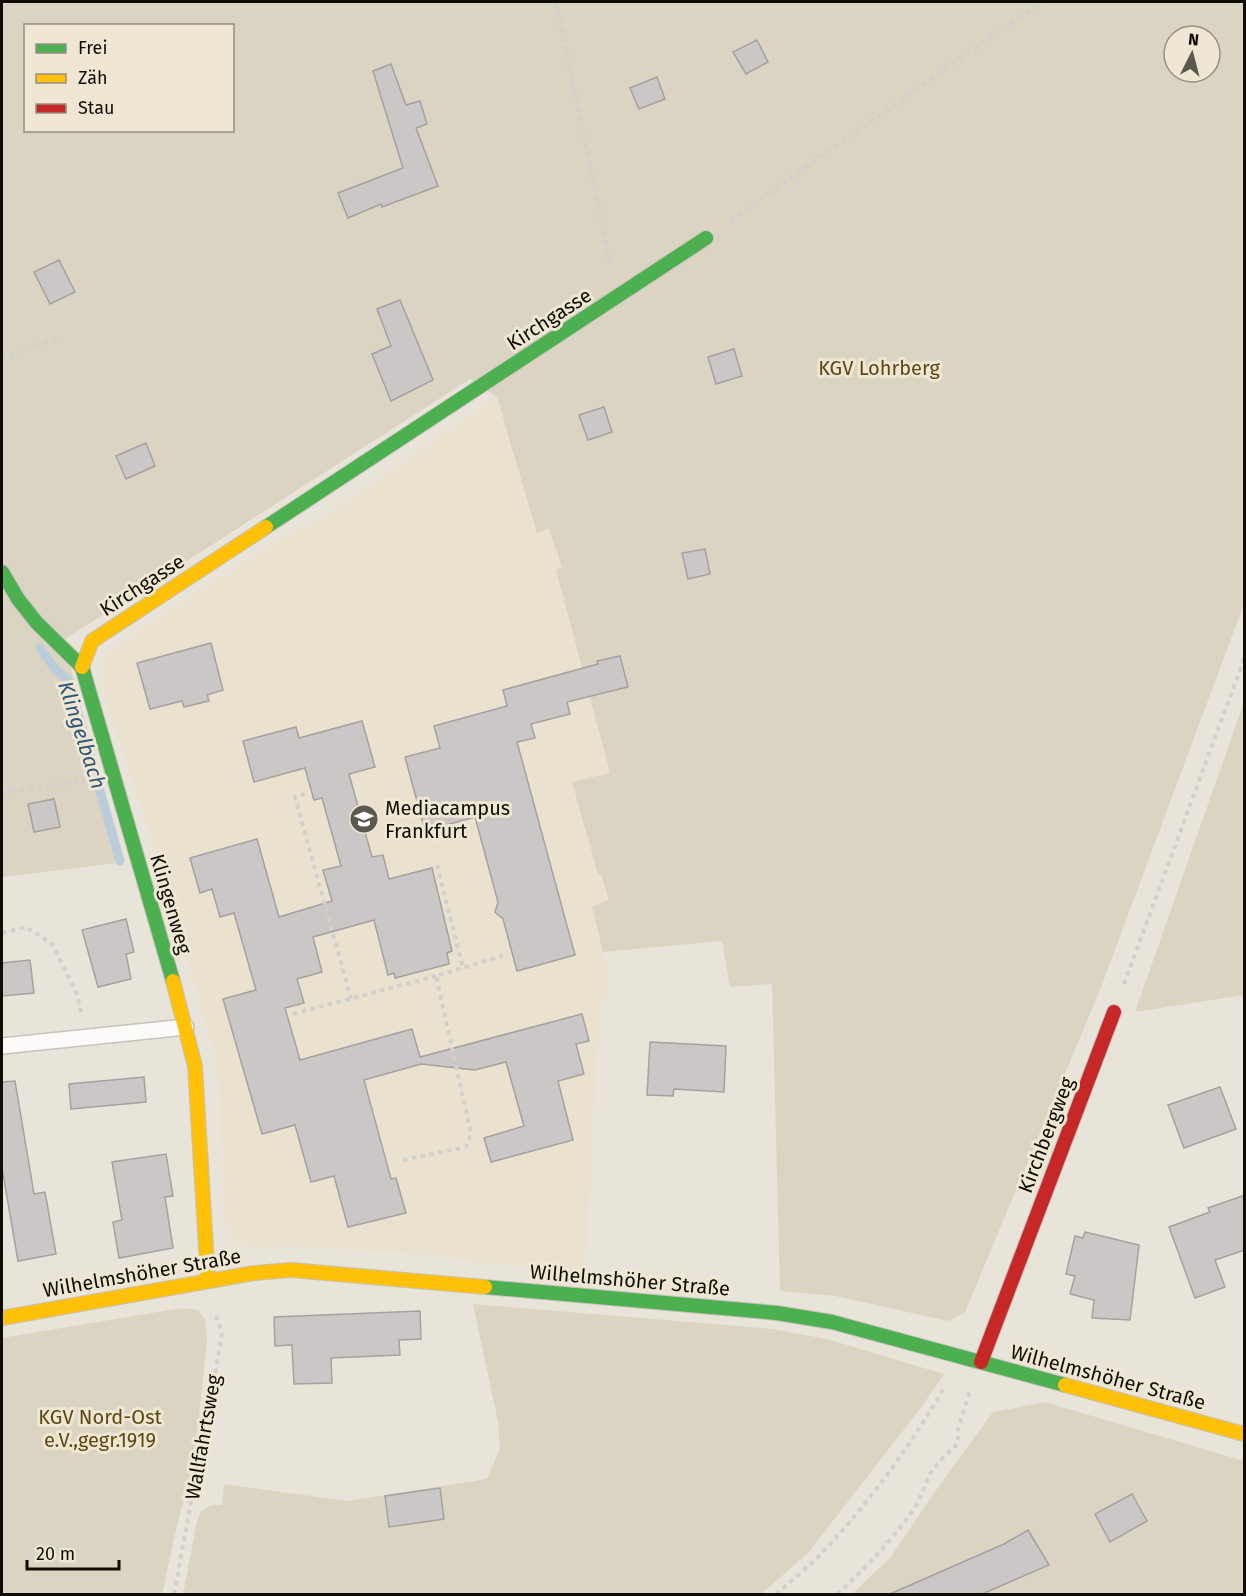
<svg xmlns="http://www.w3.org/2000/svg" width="1246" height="1596" font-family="'Fira Sans',sans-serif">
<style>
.built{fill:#eae1ce}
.green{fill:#dbd4c3;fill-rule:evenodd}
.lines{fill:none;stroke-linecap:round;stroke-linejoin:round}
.stream{stroke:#bbccda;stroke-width:9}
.building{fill:#cbc7c6;stroke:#a5a1a0;stroke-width:1.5}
.lane-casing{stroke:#c6c2bb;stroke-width:18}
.fast-casing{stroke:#c6c2bb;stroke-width:16}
.slow-casing{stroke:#c6c2bb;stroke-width:16}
.jam-casing{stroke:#c6c2bb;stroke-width:16}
.path{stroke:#d0d0cc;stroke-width:4;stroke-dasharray:4.5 4.5;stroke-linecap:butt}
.lane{stroke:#fcfbf9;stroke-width:15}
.fast{stroke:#4caf50;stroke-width:14}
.slow{stroke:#ffc107;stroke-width:14}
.jam{stroke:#c62828;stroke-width:14}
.labels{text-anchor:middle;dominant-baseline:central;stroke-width:6;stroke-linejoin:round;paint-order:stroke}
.street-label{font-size:20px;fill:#0f0c06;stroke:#efe7d4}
.park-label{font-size:20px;fill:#5c4710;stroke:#efe7d4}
.poi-label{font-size:20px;fill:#0f0c06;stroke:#efe7d4;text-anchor:start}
.water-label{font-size:21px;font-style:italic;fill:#2e567a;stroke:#efe7d4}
</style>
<rect width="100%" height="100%" fill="#e9e4da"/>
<polygon class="built" points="497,397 537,532 549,528 562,567 556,570 610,773 572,783 598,874 601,873 609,900 592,906 610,977 606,979 610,996 600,998 585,1272 477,1262 432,1255 301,1246 261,1247 249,1245 235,1238 225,1222 218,1066 157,855 103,689 105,656 179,604 257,554 340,507"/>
<g class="green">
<path d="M2,2h1242v602l-144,386 -135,322 -17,9 -113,-25 -55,-5 -8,-307 -42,3 -8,-46 -119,11 -11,-46 17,-6 -8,-26h-3l-26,-92 38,-9 -54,-203 6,-3 -13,-38 -12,4 -40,-136 -27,-18 -406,261 54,223 -116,14zM26,26h206v104h-206zM1174,36h36v36h-36z"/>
<polygon points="1244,702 1244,995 1135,1012"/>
<polygon points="473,1304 772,1329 827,1339 944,1374 923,1405 808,1553 761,1594 183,1594 197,1522 201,1511 212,1505 222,1505 224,1484 347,1501 487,1479 500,1448 498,1422"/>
<polygon points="182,1308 198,1310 205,1319 207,1340 195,1455 176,1530 162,1594 2,1594 2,1338"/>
<polygon points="1045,1402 1244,1461 1244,1594 852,1594 890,1558 934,1493 993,1412"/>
</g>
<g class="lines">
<polyline class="stream" points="40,648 55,669 69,681 120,861"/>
</g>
<g class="building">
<polygon points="757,40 768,62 746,74 733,52"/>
<polygon points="391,64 406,105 420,101 427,124 416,128 438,186 382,207 381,204 348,218 338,193 403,168 373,71"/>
<polygon points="657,77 665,99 639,109 630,88"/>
<polygon points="59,260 75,292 50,304 34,272"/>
<polygon points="400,300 433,380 391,401 372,354 391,346 377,309"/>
<polygon points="734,349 742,376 716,384 708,357"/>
<polygon points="604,407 612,432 588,440 579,415"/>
<polygon points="146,443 155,466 126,479 116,456"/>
<polygon points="705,549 710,574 688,579 682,553"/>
<polygon points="211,643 223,690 207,695 209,701 184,707 182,701 150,709 137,663"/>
<polygon points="620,656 628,687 567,702 570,714 531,724 535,738 517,742 575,955 517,971 503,919 495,912 498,902 475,817 425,831 405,757 440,748 434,726 507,706 503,690 598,664 597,661"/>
<polygon points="362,721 375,767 349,774 372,857 383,855 389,879 432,868 452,951 447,953 449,964 395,978 394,973 388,975 374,920 313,937 322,972 297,979 304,1003 285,1008 300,1060 412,1029 420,1057 582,1014 589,1041 576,1044 584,1074 558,1081 573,1140 491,1162 484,1138 524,1126 506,1062 475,1070 421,1064 364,1080 391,1179 396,1178 406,1213 348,1227 334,1176 311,1182 295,1125 262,1134 223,999 256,990 234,913 220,917 212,889 200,893 190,858 257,839 279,917 332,901 323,870 341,866 322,798 314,800 305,768 254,782 243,741 296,727 299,738"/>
<polygon points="54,799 60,827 34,832 28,804"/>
<polygon points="126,919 134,952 126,954 131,979 98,987 82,930"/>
<polygon points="30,960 34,993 2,996 2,963"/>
<polygon points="650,1042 726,1046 724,1092 674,1089 673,1096 647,1095"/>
<polygon points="144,1077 146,1102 71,1109 69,1084"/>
<polygon points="15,1081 34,1194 45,1192 56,1254 18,1261 2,1168 2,1082"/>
<polygon points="1220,1087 1236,1129 1184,1148 1168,1105"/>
<polygon points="166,1154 173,1196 165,1197 173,1248 119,1258 113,1222 122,1220 112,1162"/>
<polygon points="1245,1195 1245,1250 1215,1260 1225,1287 1195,1298 1169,1227 1210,1212 1208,1208"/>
<polygon points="1085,1232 1139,1245 1130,1320 1092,1318 1094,1300 1070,1294 1075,1276 1066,1274 1075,1236 1083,1238"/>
<polygon points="420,1311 421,1339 399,1340 400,1355 331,1358 332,1383 294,1384 292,1345 275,1346 274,1317"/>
<polygon points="440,1488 444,1519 389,1527 385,1496"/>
<polygon points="1132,1494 1147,1521 1110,1542 1095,1514"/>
<polygon points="1028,1530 1049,1565 982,1594 890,1594 1004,1544"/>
</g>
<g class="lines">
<g class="lane-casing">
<polyline id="lane" points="2,1046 186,1027"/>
</g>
<g class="fast-casing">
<g id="fast">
<polyline points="266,527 706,238"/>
<polyline points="2,572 18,599 37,623 82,667 173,981"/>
<polyline points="485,1287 777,1313 832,1322 1065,1385"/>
</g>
</g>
<g class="slow-casing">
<g id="slow">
<polyline points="82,667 92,641 266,527"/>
<polyline points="173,981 195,1066 208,1281"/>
<polyline points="2,1318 254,1273 291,1270 485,1287"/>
<polyline points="1065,1385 1244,1434"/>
</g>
</g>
<g class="jam-casing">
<polyline id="jam" points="981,1362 1114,1012"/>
</g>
<g class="path">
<polyline points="556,2 610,262"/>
<polyline points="731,220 1041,2"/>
<polyline points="2,359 60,337"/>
<polyline points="2,793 84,780"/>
<polyline points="305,794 295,797 351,999"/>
<polyline points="437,865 463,968"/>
<polyline points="2,933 26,927 52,944 77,994 82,1016"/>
<polyline points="1124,984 1244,659"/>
<polyline points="293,1014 436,976"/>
<polyline points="403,1160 466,1147 471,1133 436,976 505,955"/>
<polyline points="174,1594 222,1335 215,1311"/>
<path d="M776,1594c15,-13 31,-26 45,-40 48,-51 89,-107 124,-168"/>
<path d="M837,1594c28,-25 53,-52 75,-82 8,-12 12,-25 18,-38 7,-12 19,-21 28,-31v-14l12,-38"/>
</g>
<use href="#lane" class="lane"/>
<use href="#fast" class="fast"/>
<use href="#slow" class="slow"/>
<use href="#jam" class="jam"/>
</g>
<defs>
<g id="school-disc" transform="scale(1.5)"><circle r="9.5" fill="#5b5850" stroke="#efe7d4"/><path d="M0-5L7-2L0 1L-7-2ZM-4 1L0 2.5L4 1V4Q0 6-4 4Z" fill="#fff"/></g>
</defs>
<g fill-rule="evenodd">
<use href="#school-disc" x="364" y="819"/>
</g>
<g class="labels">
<g class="street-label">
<text transform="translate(549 319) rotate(-33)">Kirchgasse</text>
<text transform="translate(142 585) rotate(-33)">Kirchgasse</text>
<text transform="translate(171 904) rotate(74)">Klingenweg</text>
<text transform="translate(1046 1135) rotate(-69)">Kirchbergweg</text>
<text transform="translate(142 1273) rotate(-10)">Wilhelmshöher Straße</text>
<text transform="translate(630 1280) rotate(5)">Wilhelmshöher Straße</text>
<text transform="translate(1108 1377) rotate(15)">Wilhelmshöher Straße</text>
<text transform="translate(203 1437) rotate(-80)">Wallfahrtsweg</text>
</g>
<g class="park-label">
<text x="879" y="368">KGV Lohrberg</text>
<text x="100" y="1417">KGV Nord-Ost<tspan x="100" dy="23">e.V.,gegr.1919</tspan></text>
</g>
<g class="poi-label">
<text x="385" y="808">Mediacampus<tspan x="385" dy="23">Frankfurt</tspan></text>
</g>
<g class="water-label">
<text transform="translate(82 735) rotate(72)">Klingelbach</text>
</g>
</g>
<rect width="1246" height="1596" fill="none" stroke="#0f0c06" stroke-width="6"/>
<rect x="24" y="24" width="210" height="108" fill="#efe7d4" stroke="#958f82" stroke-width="1.5"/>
<rect x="36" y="44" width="30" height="9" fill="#4caf50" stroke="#958f82" stroke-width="1.5"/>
<text x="78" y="54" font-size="18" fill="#0f0c06">Frei</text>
<rect x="36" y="74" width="30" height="9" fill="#ffc107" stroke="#958f82" stroke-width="1.5"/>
<text x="78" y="84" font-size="18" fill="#0f0c06">Zäh</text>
<rect x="36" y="104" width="30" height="9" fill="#c62828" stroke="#958f82" stroke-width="1.5"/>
<text x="78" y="114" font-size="18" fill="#0f0c06">Stau</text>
<g transform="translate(1192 54) rotate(6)"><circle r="28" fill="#efe7d4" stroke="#958f82" stroke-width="1.5"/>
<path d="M0-4.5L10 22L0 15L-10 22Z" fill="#5b5850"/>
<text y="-9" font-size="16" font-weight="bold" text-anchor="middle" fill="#0f0c06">N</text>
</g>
<path d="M27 1560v9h92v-9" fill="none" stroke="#0f0c06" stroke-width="3"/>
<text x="36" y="1560" font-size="18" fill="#0f0c06" stroke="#efe7d4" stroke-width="4.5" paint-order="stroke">20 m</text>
</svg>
